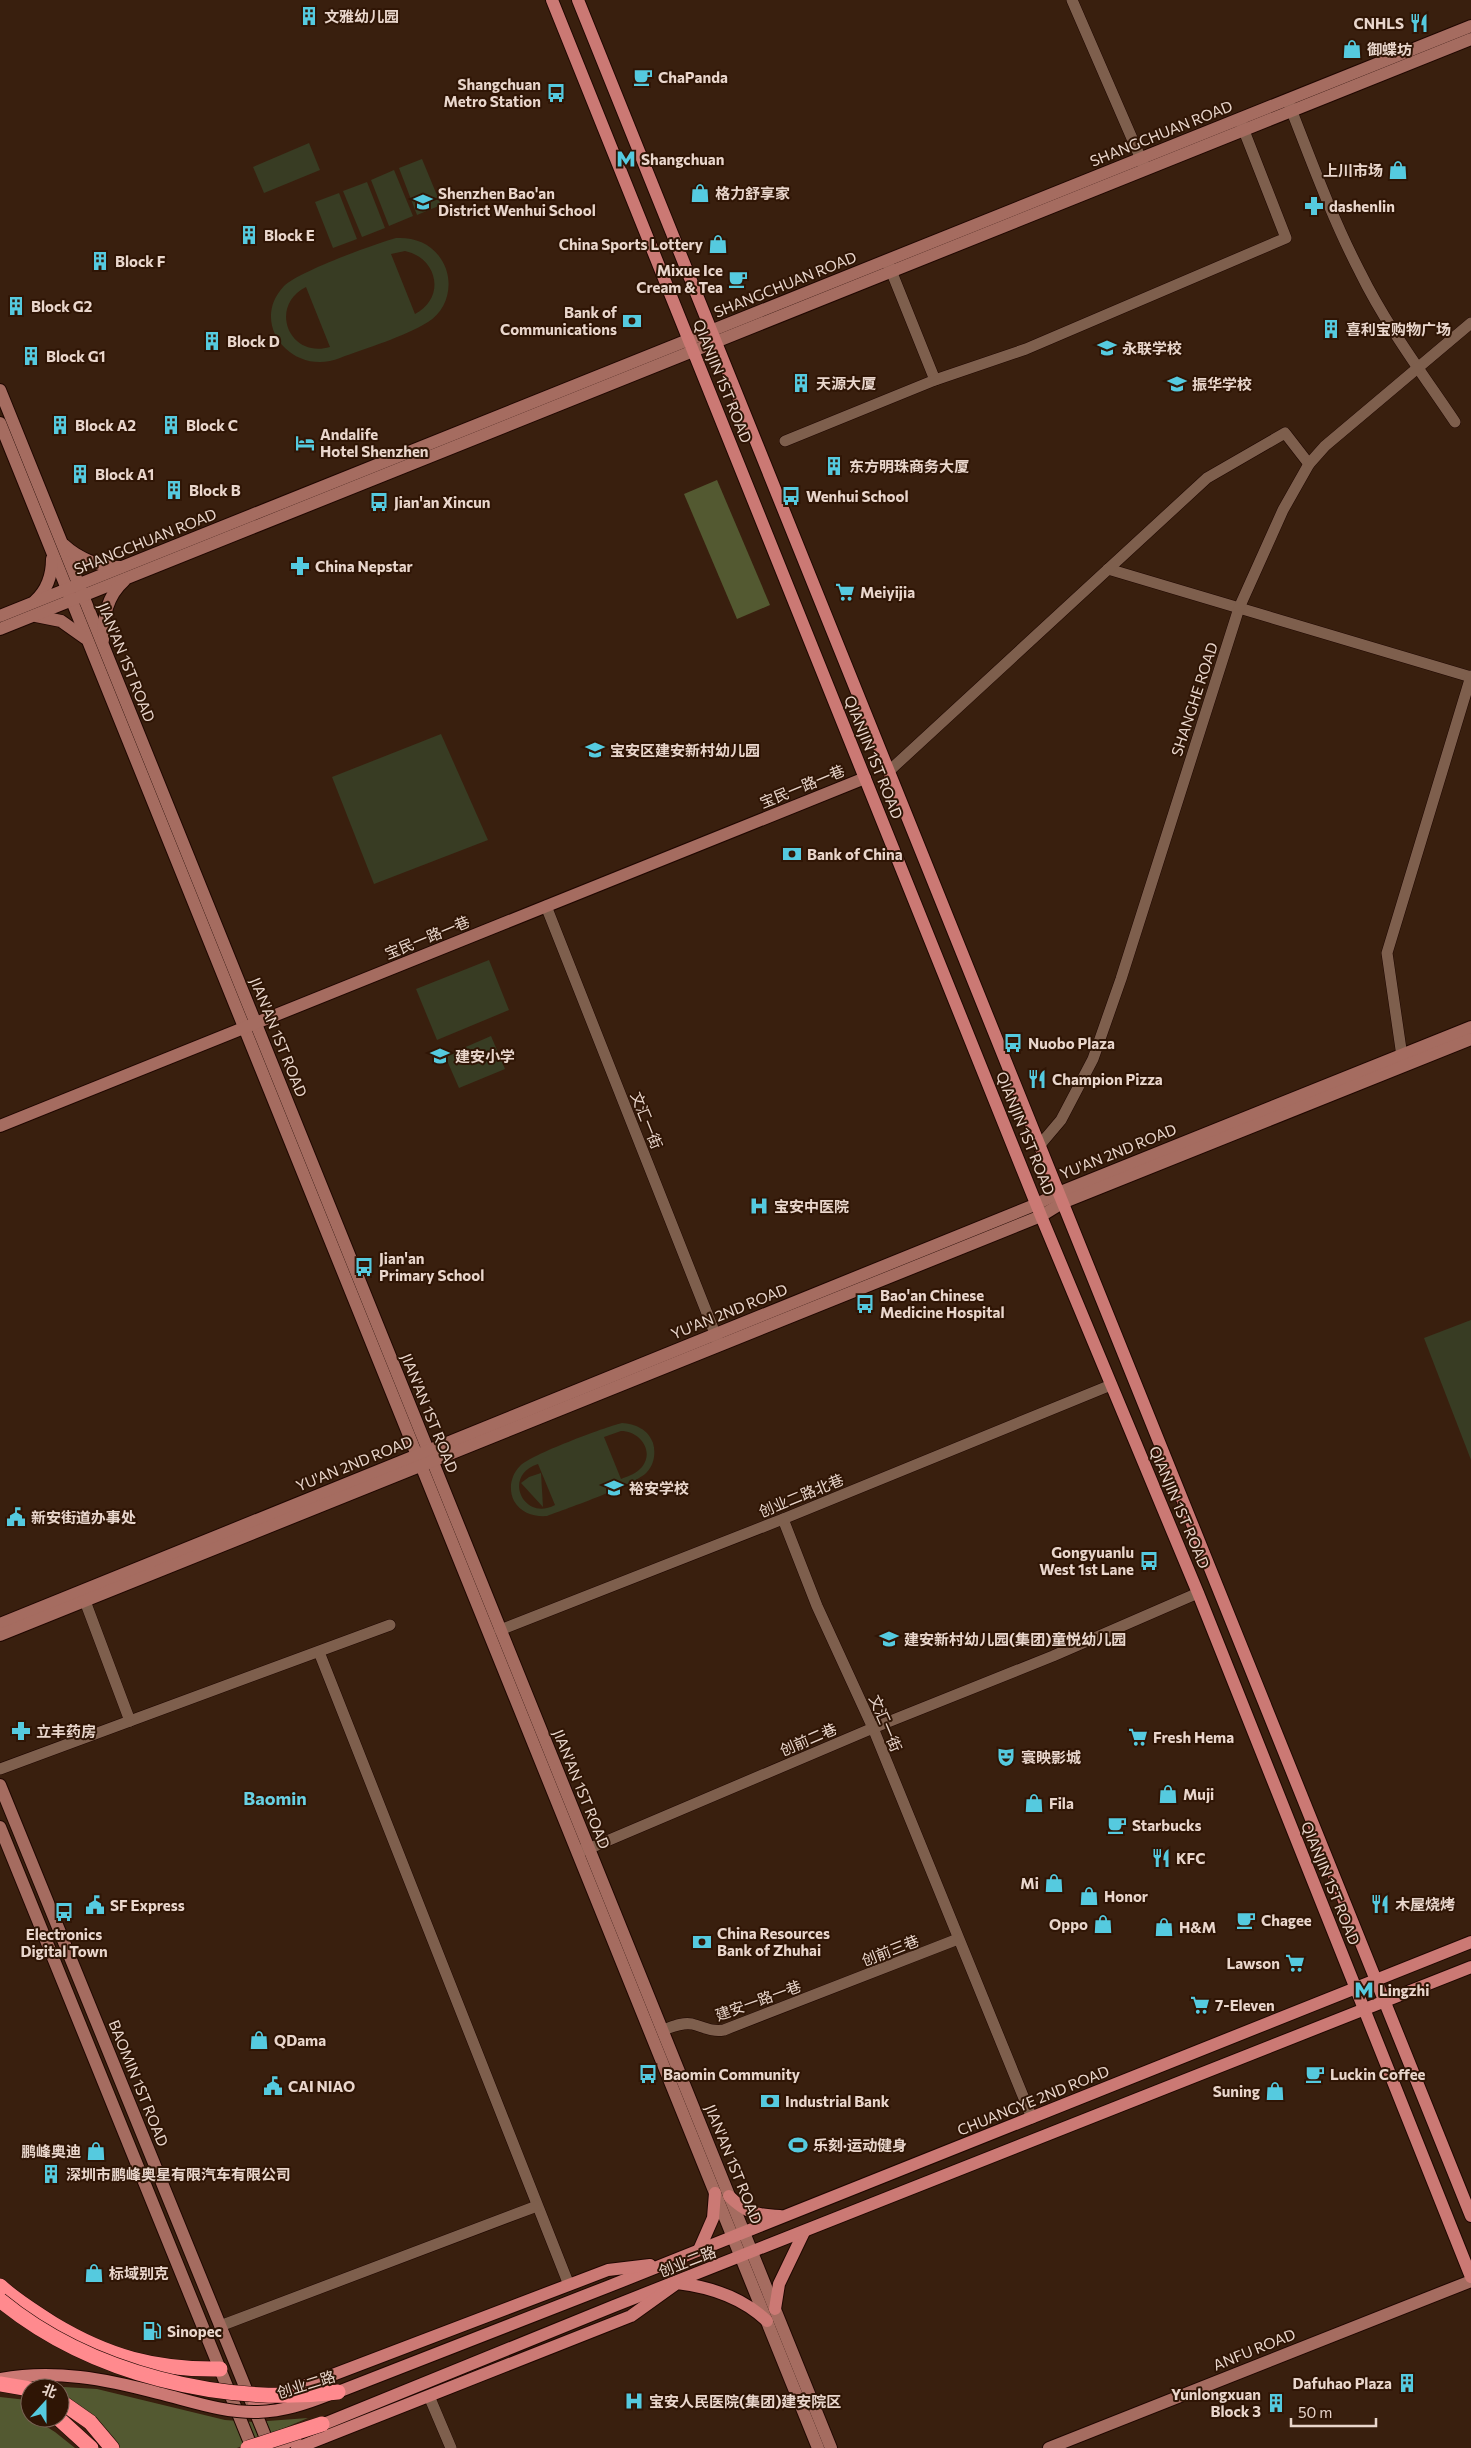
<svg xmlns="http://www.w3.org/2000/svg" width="1471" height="2448" font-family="Commissioner,'Noto Sans SC',sans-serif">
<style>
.green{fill:#383c23;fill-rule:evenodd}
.forest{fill:#535931}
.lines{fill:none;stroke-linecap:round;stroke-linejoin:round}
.street-casing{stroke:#1f0700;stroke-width:12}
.secondary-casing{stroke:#1f0700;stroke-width:14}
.primary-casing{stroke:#1f0700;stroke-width:14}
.highway-casing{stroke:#1f0700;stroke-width:16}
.street{stroke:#7e5f4d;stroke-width:11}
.secondary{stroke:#a56c60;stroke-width:12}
.primary{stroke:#cb7974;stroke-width:12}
.highway{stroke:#ff8a8e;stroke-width:15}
.primary-bridge-casing{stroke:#1f0700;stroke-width:14;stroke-linecap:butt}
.highway-bridge-casing{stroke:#1f0700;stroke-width:16;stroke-linecap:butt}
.primary-bridge{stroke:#cb7974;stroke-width:12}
.highway-bridge{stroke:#ff8a8e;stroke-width:15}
.labels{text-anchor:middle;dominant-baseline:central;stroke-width:4;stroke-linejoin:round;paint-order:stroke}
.poi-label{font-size:15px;font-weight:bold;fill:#e9d6cc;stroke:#2f1505;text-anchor:start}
.street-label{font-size:15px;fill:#e9d6cc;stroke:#2f1505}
.quarter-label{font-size:18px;font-weight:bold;fill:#68d1e4;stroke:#2f1505}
</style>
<rect width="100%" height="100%" fill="#391f0e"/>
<g class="green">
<polygon points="309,143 320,170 264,193 253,167"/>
<polygon points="422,159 441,205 417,215 399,168"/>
<polygon points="394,170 413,216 389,226 371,180"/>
<polygon points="367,182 385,228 362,237 343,191"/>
<polygon points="339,193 357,239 333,248 315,202"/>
<path d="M396,238c18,-1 35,5 45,21 14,21 8,50 -13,63 -24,15 -62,26 -88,36 -47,19 -92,-34 -56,-72 14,-14 90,-42 112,-48zM405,251c33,7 41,47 10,63l-24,-60zM306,287l24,60c-41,12 -62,-41 -24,-60z"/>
<polygon points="441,734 488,840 374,884 332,777"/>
<polygon points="489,960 509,1010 437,1040 416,989"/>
<polygon points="491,1036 505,1069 459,1088 445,1056"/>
<polygon points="1471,1320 1471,1460 1424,1338"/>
<path d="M622,1423c13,1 26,6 31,20 3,10 1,22 -6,29 -10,12 -81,37 -100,44 -13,1 -26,-3 -33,-15 -6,-12 -3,-26 6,-35 10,-11 85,-39 102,-43zM621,1431c18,0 34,19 21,36 -5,6 -13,9 -21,12l-17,-42zM538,1464l17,41c-32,17 -53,-30 -17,-41z"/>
<polygon points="541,1473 543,1507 521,1483 529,1477"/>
</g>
<g class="forest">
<polygon points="717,480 770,605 737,619 684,494"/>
<polygon points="30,2385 97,2389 225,2420 254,2422 308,2418 237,2448 118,2448 60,2395 60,2388 40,2388"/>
<polygon points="0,2397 27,2400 26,2414 55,2432 75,2448 0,2448"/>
</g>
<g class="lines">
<g class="street-casing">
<g id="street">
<polyline points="1072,0 1144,166"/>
<path d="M1289,104c22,56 43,114 71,168 26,53 62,101 95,150"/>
<polyline points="888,263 935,380"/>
<polyline points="785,441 935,380 1026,349 1286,238 1241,123"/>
<polyline points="1108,569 1471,677"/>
<polyline points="888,772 1207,478 1285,433 1309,464"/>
<polyline points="546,906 718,1341"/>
<polyline points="1403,1063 1387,953 1471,676"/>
<polyline points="1039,1146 1061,1120 1093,1059 1121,979 1239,608 1283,510 1309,464 1325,446 1471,323"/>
<polyline points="783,1519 817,1606 873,1728 1032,2118"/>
<polyline points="85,1601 130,1721"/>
<polyline points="500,1630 783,1519 1111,1385"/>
<polyline points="319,1652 569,2285"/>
<polyline points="0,1769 390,1625"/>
<polyline points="581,1850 588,1849 873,1728 1053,1656 1198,1593"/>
<path d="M663,2030c9,-3 19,-8 29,-6 12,3 19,8 32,6l234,-91"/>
<polyline points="220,2326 537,2206"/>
<polyline points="429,2396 451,2448"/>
</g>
</g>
<g class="secondary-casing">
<g id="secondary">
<polyline points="0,390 831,2448"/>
<polyline points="0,423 818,2448"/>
<path d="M64,545c15,14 36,22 57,22"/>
<path d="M35,601c12,-11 17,-26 17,-42"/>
<polyline points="0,616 1471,26"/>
<polyline points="36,616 61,621 85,638"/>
<polyline points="0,629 1471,39"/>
<path d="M103,640c0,-23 4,-44 21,-59"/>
<polyline points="0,1126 865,778"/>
<polyline points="0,1624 1037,1204 1058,1193 1471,1027"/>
<polyline points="0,1635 1041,1216 1062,1203 1471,1039"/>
<polyline points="0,1785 270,2448"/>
<polyline points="0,1827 252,2448"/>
<polyline points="1049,2448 1471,2281"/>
</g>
</g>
<g class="primary-casing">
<g id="primary">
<polyline points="552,0 1041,1216 1198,1593 1471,2277"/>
<polyline points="578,0 1471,2216"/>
<path d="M729,2196c17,17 27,19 51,20"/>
<polyline points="699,2250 713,2218 715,2193"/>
<polyline points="775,2309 779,2284 804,2232"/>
<polyline points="338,2392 607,2287 1471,1942"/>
<polyline points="254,2405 608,2270 650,2265"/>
<polyline points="314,2428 614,2306 1471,1967"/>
<polyline points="277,2448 296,2437"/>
<path d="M297,2448l334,-132 46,-33c34,4 65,14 90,38"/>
</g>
</g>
<g class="highway-casing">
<g id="highway">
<path d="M0,2286c16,15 35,26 53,38 55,33 102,46 167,45"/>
<polyline points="60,2401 90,2422 112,2448"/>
<polyline points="58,2418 91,2448"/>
</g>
</g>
<use href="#street" class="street"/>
<use href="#secondary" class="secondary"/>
<use href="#primary" class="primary"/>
<use href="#highway" class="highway"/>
<g class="primary-bridge-casing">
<path id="primary-bridge" d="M0,2379c54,-10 106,0 158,14 33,8 66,20 100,19 26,-1 47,-8 70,-17"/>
</g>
<g class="highway-bridge-casing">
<g id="highway-bridge">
<path d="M0,2300c90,74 223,106 338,92"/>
<polyline points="0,2384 30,2389"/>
<polyline points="248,2448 322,2424"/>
</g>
</g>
<use href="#primary-bridge" class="primary-bridge"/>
<use href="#highway-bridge" class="highway-bridge"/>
</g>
<defs>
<g id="building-bare" transform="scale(1.5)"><path d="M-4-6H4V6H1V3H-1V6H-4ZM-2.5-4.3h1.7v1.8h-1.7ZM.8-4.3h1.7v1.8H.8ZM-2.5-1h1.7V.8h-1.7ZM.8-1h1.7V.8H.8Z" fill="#55cadf" stroke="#2f1505" stroke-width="2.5" paint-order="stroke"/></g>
<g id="restaurant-bare" transform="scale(1.5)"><path d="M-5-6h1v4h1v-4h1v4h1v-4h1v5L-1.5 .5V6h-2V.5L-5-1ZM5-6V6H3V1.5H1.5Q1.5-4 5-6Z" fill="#55cadf" stroke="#2f1505" stroke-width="2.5" paint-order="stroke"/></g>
<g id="shop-bare" transform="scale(1.5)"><path d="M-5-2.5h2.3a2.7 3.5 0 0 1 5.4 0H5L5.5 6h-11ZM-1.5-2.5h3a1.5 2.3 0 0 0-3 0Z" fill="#55cadf" stroke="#2f1505" stroke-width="2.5" paint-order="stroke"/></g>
<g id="cafe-bare" transform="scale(1.5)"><path d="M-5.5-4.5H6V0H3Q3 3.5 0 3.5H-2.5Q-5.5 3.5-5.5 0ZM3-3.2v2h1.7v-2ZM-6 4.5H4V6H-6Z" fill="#55cadf" stroke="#2f1505" stroke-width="2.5" paint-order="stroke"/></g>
<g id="bus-bare" transform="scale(1.5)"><path d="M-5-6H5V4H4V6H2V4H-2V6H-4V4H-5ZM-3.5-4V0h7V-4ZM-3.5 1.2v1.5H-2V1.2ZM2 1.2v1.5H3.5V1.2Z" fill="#55cadf" stroke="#2f1505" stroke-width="2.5" paint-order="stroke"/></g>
<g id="metro-bare" transform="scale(1.5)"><path d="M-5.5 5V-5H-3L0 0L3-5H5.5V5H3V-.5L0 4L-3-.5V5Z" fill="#55cadf" stroke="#2f1505" stroke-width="2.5" paint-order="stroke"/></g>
<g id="school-bare" transform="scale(1.5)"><path d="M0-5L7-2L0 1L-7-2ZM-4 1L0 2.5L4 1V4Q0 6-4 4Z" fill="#55cadf" stroke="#2f1505" stroke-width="2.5" paint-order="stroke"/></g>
<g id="pharmacy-bare" transform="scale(1.5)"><path d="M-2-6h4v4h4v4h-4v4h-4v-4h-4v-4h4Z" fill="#55cadf" stroke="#2f1505" stroke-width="2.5" paint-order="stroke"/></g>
<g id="bank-bare" transform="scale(1.5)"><path d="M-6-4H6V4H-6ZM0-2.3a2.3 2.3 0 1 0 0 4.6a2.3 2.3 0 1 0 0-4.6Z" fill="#55cadf" stroke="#2f1505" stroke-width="2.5" paint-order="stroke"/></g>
<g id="hotel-bare" transform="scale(1.5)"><path d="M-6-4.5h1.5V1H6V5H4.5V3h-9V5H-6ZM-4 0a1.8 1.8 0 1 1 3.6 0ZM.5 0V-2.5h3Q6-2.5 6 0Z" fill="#55cadf" stroke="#2f1505" stroke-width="2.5" paint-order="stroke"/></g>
<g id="supermarket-bare" transform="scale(1.5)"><path d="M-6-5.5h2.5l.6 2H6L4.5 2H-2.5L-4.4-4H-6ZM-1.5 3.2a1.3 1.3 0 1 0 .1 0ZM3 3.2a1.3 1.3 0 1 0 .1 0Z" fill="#55cadf" stroke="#2f1505" stroke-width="2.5" paint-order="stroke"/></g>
<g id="hospital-bare" transform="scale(1.5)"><path d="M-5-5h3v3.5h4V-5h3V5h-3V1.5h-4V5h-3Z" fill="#55cadf" stroke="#2f1505" stroke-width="2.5" paint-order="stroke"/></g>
<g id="civic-bare" transform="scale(1.5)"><path d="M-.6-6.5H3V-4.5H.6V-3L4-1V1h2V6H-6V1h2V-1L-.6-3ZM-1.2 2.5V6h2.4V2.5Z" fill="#55cadf" stroke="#2f1505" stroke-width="2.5" paint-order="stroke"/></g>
<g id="theatre-bare" transform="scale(1.5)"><path d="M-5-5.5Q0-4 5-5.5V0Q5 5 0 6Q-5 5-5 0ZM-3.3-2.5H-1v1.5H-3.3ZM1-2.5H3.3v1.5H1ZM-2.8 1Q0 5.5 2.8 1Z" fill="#55cadf" stroke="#2f1505" stroke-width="2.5" paint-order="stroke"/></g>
<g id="stadium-bare" transform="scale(1.5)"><path d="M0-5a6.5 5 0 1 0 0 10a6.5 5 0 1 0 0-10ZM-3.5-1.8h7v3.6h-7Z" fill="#55cadf" stroke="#2f1505" stroke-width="2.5" paint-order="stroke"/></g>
<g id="fuel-bare" transform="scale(1.5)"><path d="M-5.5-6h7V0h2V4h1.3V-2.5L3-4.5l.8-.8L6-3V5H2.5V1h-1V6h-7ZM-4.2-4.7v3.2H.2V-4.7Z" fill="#55cadf" stroke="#2f1505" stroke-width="2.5" paint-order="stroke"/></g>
</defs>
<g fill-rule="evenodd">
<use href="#building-bare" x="309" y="16"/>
<use href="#restaurant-bare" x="1419" y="23"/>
<use href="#shop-bare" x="1352" y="49"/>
<use href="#cafe-bare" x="643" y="77"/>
<use href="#bus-bare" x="556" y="93"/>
<use href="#metro-bare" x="626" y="159"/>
<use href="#shop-bare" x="1398" y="170"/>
<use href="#shop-bare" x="700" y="193"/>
<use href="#school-bare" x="423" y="202"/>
<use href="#pharmacy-bare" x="1314" y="206"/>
<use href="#building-bare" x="249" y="235"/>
<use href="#shop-bare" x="718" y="244"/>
<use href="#building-bare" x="100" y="261"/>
<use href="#cafe-bare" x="738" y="279"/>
<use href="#building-bare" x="16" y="306"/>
<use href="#bank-bare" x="632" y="321"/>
<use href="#building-bare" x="1331" y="329"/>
<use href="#building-bare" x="212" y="341"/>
<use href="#school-bare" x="1107" y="348"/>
<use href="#building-bare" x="31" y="356"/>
<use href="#building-bare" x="801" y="383"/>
<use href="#school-bare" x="1177" y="384"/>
<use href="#building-bare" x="60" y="425"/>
<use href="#building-bare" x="171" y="425"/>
<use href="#hotel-bare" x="305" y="443"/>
<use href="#building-bare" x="834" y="466"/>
<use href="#building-bare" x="80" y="474"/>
<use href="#building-bare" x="174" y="490"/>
<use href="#bus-bare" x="791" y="496"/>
<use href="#bus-bare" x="379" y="502"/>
<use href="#pharmacy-bare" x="300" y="566"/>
<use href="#supermarket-bare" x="845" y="592"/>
<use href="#school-bare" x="595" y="750"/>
<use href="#bank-bare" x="792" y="854"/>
<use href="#bus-bare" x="1013" y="1043"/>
<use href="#school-bare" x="440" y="1056"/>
<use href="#restaurant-bare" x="1037" y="1079"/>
<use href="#hospital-bare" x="759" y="1206"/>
<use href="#bus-bare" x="364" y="1267"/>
<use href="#bus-bare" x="865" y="1304"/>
<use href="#school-bare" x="614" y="1488"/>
<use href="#civic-bare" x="16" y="1517"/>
<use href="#bus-bare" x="1149" y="1561"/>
<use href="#school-bare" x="889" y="1639"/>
<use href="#pharmacy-bare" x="21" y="1731"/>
<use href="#supermarket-bare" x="1138" y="1737"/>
<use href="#theatre-bare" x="1006" y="1757"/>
<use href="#shop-bare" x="1168" y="1794"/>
<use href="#shop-bare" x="1034" y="1803"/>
<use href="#cafe-bare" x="1117" y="1825"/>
<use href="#restaurant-bare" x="1161" y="1858"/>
<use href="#shop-bare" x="1054" y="1883"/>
<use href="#shop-bare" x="1089" y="1896"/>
<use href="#restaurant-bare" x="1380" y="1904"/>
<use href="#civic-bare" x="95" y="1905"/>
<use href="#bus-bare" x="64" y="1912"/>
<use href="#cafe-bare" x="1246" y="1920"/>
<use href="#shop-bare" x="1103" y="1924"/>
<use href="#shop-bare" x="1164" y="1927"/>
<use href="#bank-bare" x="702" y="1942"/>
<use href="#supermarket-bare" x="1295" y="1963"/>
<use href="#metro-bare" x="1364" y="1990"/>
<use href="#supermarket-bare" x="1200" y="2005"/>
<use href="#shop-bare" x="259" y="2040"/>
<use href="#bus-bare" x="648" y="2074"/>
<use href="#cafe-bare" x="1315" y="2074"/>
<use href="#civic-bare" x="273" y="2086"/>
<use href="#shop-bare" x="1275" y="2091"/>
<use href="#bank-bare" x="770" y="2101"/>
<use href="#stadium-bare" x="798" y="2145"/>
<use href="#shop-bare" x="96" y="2151"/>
<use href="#building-bare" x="51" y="2174"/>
<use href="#shop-bare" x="94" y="2273"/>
<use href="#fuel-bare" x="152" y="2331"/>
<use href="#building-bare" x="1407" y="2383"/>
<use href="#hospital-bare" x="634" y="2401"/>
<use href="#building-bare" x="1276" y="2403"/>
</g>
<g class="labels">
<g class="poi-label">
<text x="324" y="16">文雅幼儿园</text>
<text x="1404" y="23" text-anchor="end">CNHLS</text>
<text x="1367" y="49">御蝶坊</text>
<text x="658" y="77">ChaPanda</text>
<text x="541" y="84" text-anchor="end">Shangchuan<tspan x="541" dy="17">Metro Station</tspan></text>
<text x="641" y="159">Shangchuan</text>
<text x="1383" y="170" text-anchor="end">上川市场</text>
<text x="438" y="193">Shenzhen Bao'an<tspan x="438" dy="17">District Wenhui School</tspan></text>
<text x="715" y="193">格力舒享家</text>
<text x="1329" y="206">dashenlin</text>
<text x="264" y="235">Block E</text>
<text x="703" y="244" text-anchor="end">China Sports Lottery</text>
<text x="115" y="261">Block F</text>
<text x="723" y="270" text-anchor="end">Mixue Ice<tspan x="723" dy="17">Cream &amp; Tea</tspan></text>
<text x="31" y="306">Block G2</text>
<text x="617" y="312" text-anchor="end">Bank of<tspan x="617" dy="17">Communications</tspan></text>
<text x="1346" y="329">喜利宝购物广场</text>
<text x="227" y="341">Block D</text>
<text x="1122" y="348">永联学校</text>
<text x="46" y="356">Block G1</text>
<text x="816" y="383">天源大厦</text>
<text x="1192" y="384">振华学校</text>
<text x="75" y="425">Block A2</text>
<text x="186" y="425">Block C</text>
<text x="320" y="434">Andalife<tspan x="320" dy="17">Hotel Shenzhen</tspan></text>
<text x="849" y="466">东方明珠商务大厦</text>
<text x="95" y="474">Block A1</text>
<text x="189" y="490">Block B</text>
<text x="806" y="496">Wenhui School</text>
<text x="394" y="502">Jian'an Xincun</text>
<text x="315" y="566">China Nepstar</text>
<text x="860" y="592">Meiyijia</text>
<text x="610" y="750">宝安区建安新村幼儿园</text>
<text x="807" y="854">Bank of China</text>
<text x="1028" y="1043">Nuobo Plaza</text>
<text x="455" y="1056">建安小学</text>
<text x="1052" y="1079">Champion Pizza</text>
<text x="774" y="1206">宝安中医院</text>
<text x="379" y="1258">Jian'an<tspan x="379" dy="17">Primary School</tspan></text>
<text x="880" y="1295">Bao'an Chinese<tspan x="880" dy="17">Medicine Hospital</tspan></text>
<text x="629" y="1488">裕安学校</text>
<text x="31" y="1517">新安街道办事处</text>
<text x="1134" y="1552" text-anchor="end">Gongyuanlu<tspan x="1134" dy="17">West 1st Lane</tspan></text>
<text x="904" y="1639">建安新村幼儿园(集团)童悦幼儿园</text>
<text x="36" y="1731">立丰药房</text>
<text x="1153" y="1737">Fresh Hema</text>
<text x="1021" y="1757">寰映影城</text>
<text x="1183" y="1794">Muji</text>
<text x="1049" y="1803">Fila</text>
<text x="1132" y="1825">Starbucks</text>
<text x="1176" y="1858">KFC</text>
<text x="1039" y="1883" text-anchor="end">Mi</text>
<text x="1104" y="1896">Honor</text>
<text x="1395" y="1904">木屋烧烤</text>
<text x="110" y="1905">SF Express</text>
<text x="1261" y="1920">Chagee</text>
<text x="1088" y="1924" text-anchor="end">Oppo</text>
<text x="1179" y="1927">H&amp;M</text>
<text x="717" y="1933">China Resources<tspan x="717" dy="17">Bank of Zhuhai</tspan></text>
<text x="64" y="1934" text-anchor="middle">Electronics<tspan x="64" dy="17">Digital Town</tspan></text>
<text x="1280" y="1963" text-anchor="end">Lawson</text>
<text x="1379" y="1990">Lingzhi</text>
<text x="1215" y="2005">7-Eleven</text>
<text x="274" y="2040">QDama</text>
<text x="663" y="2074">Baomin Community</text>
<text x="1330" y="2074">Luckin Coffee</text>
<text x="288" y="2086">CAI NIAO</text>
<text x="1260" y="2091" text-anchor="end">Suning</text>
<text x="785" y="2101">Industrial Bank</text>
<text x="813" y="2145">乐刻·运动健身</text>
<text x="81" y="2151" text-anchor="end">鹏峰奥迪</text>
<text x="66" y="2174">深圳市鹏峰奥星有限汽车有限公司</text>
<text x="109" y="2273">标域别克</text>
<text x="167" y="2331">Sinopec</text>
<text x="1392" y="2383" text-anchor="end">Dafuhao Plaza</text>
<text x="1261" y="2394" text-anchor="end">Yunlongxuan<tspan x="1261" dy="17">Block 3</tspan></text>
<text x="649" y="2401">宝安人民医院(集团)建安院区</text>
</g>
<g class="street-label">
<text transform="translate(1161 133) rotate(-22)">SHANGCHUAN ROAD</text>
<text transform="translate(785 284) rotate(-22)">SHANGCHUAN ROAD</text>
<text transform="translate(723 381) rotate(68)">QIANJIN 1ST ROAD</text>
<text transform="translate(145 541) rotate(-22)">SHANGCHUAN ROAD</text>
<text transform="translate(127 662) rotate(68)">JIAN'AN 1ST ROAD</text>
<text transform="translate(1194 699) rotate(-72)">SHANGHE ROAD</text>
<text transform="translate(874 757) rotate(68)">QIANJIN 1ST ROAD</text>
<text transform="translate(802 786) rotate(-22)">宝民一路一巷</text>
<text transform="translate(427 937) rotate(-22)">宝民一路一巷</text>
<text transform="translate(279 1037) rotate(68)">JIAN'AN 1ST ROAD</text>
<text transform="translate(647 1120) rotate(68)">文汇一街</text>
<text transform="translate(1026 1133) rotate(68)">QIANJIN 1ST ROAD</text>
<text transform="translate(1118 1151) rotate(-22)">YU'AN 2ND ROAD</text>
<text transform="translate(729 1311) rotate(-22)">YU'AN 2ND ROAD</text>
<text transform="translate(430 1413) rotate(68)">JIAN'AN 1ST ROAD</text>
<text transform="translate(354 1463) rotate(-22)">YU'AN 2ND ROAD</text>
<text transform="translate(801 1495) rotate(-22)">创业二路北巷</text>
<text transform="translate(1180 1507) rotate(67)">QIANJIN 1ST ROAD</text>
<text transform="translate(886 1723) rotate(67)">文汇一街</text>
<text transform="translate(808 1739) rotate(-23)">创前二巷</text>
<text transform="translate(582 1789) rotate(68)">JIAN'AN 1ST ROAD</text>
<text transform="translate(1331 1883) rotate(68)">QIANJIN 1ST ROAD</text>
<text transform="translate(890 1950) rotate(-21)">创前三巷</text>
<text transform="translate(758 2000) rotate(-20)">建安一路一巷</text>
<text transform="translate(139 2083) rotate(68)">BAOMIN 1ST ROAD</text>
<text transform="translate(1033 2100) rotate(-22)">CHUANGYE 2ND ROAD</text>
<text transform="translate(734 2164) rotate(68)">JIAN'AN 1ST ROAD</text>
<text transform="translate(687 2261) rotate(-21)">创业二路</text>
<text transform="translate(1254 2349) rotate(-22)">ANFU ROAD</text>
<text transform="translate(306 2384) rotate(-17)">创业二路</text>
</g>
<g class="quarter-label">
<text x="275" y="1798">Baomin</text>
</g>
</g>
<g transform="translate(45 2403) rotate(21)"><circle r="24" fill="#2f1505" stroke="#796255"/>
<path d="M0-4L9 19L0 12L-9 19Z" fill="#55cadf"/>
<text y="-8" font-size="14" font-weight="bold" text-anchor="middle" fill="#e9d6cc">北</text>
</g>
<path d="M1291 2418v8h85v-8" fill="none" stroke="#e9d6cc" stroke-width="2.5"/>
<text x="1298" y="2418" font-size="15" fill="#e9d6cc" stroke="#2f1505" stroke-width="4" paint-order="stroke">50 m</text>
</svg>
